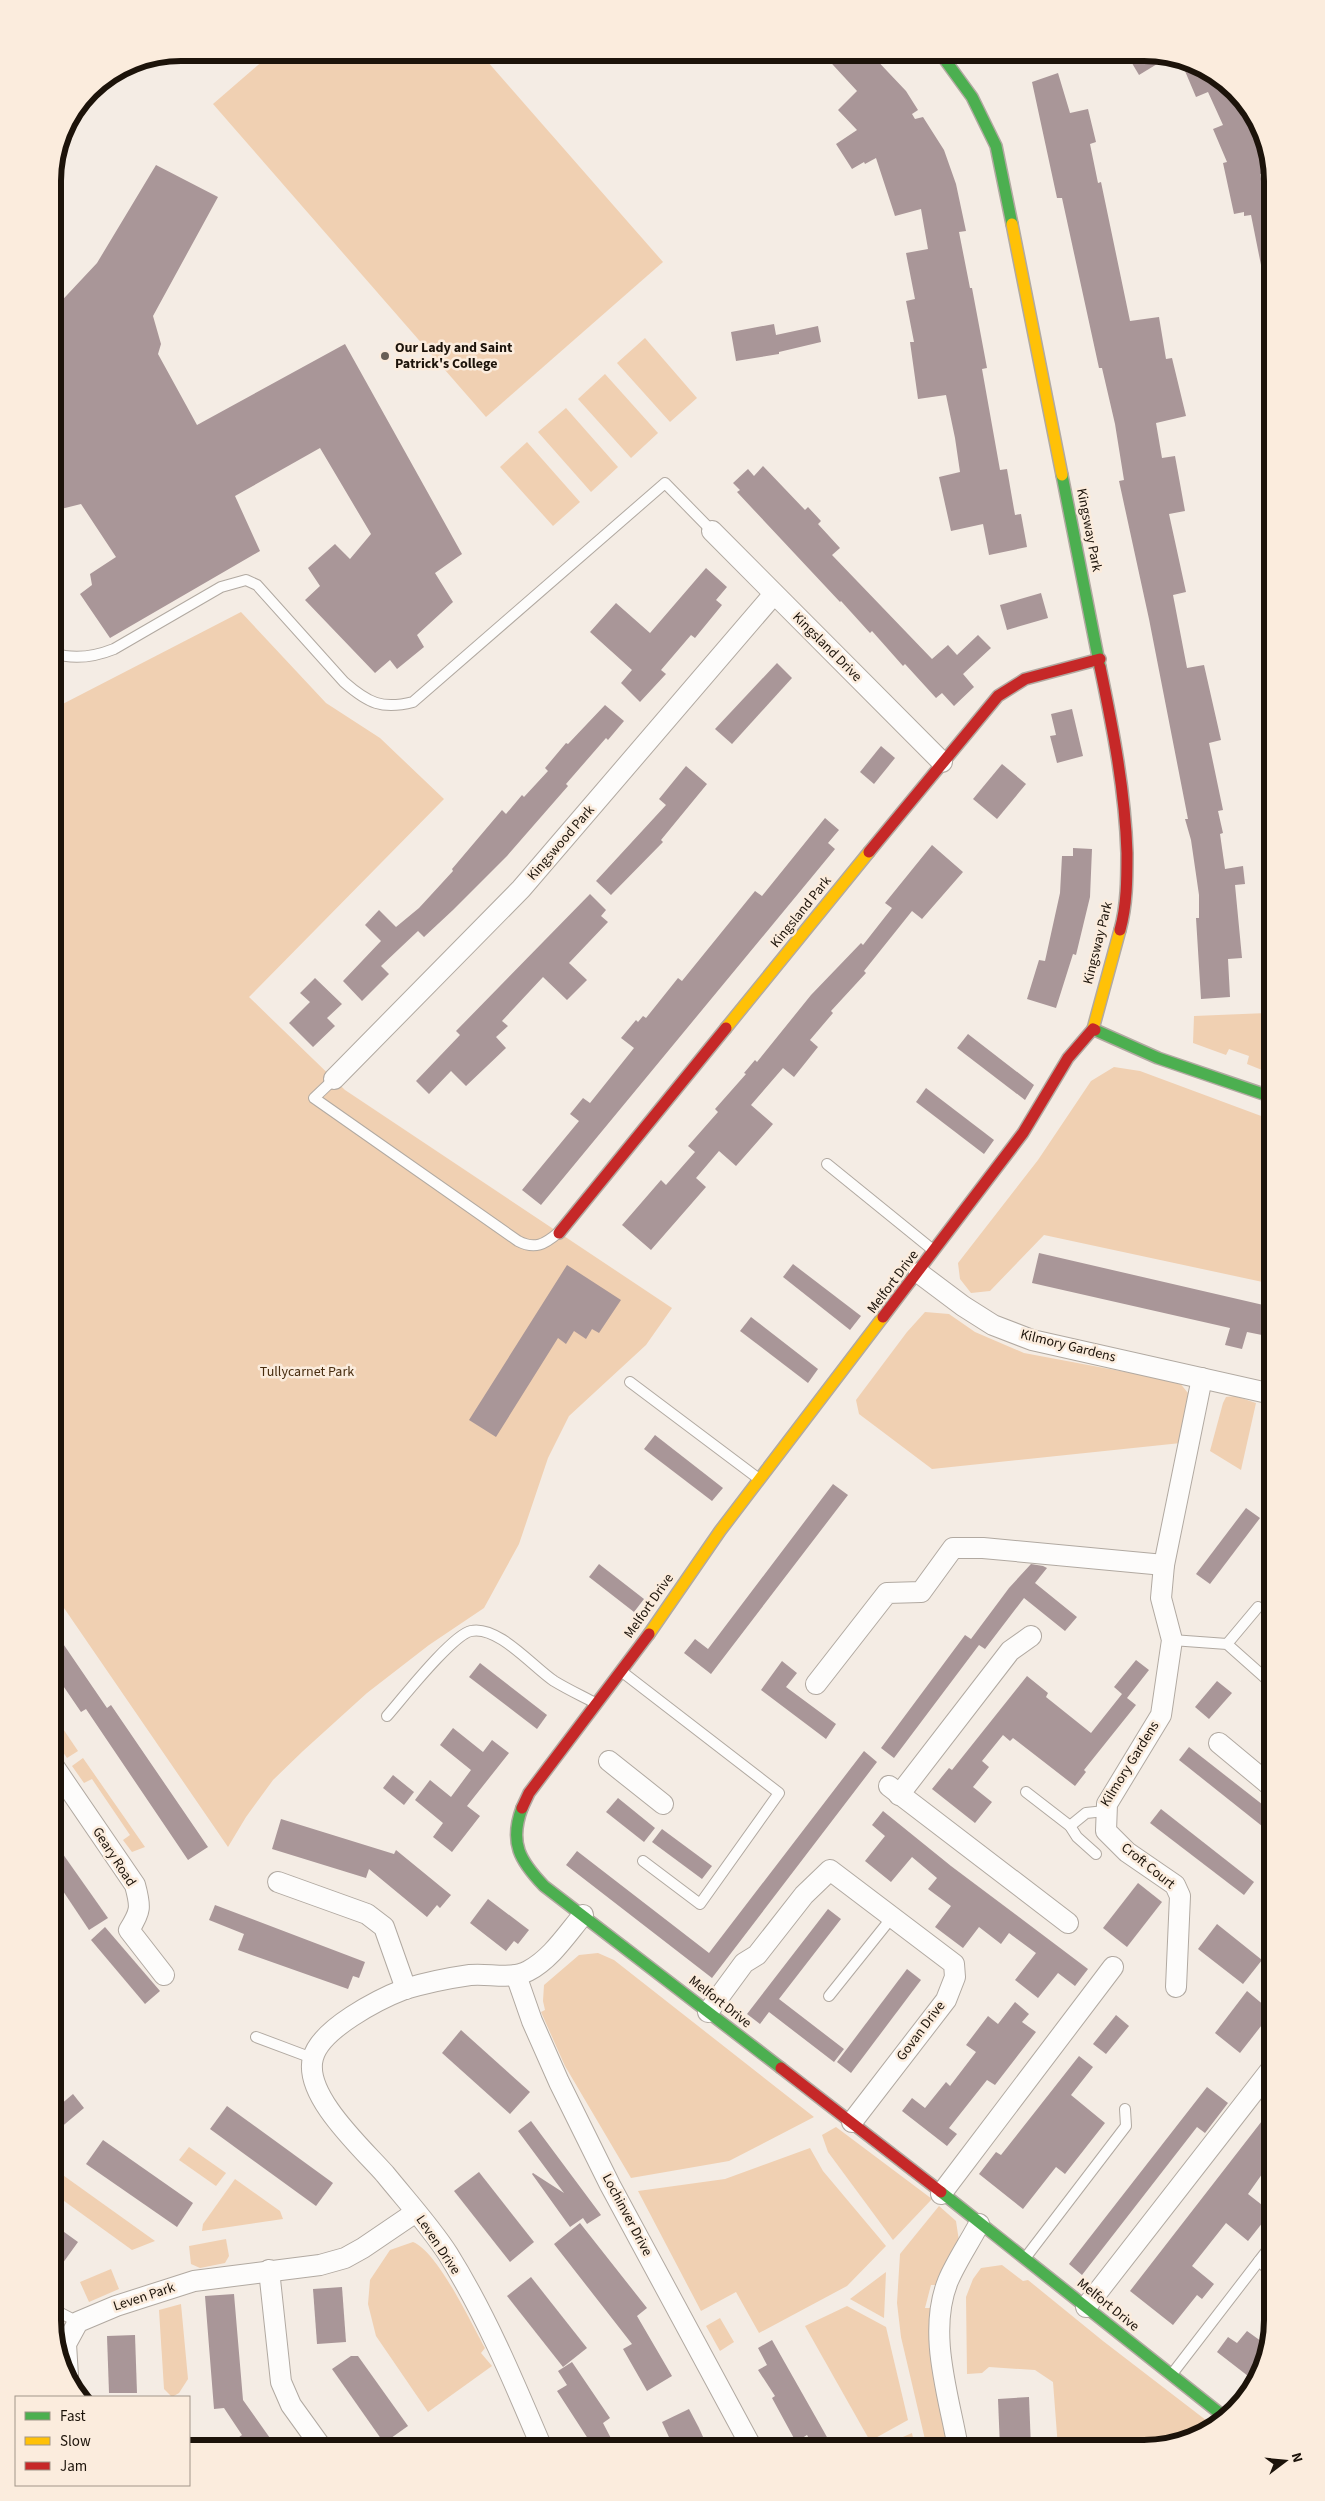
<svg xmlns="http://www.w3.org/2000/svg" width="1325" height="2501" font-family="'Source Sans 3',sans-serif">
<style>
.green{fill:#f0d0b2}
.building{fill:#a99698}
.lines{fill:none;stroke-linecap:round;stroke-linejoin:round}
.lane-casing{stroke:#b1a9a1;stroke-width:12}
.street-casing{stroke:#b1a9a1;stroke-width:22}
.fast-casing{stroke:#b1a9a1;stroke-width:14}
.slow-casing{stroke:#b1a9a1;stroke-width:14}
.jam-casing{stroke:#b1a9a1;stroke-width:14}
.lane{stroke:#fdfcfb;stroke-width:10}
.street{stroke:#fdfcfb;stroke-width:20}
.fast{stroke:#4caf50;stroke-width:11}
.slow{stroke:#ffc107;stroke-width:11}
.jam{stroke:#c62828;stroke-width:11}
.poi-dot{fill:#685f56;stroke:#fbecdd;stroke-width:2}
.labels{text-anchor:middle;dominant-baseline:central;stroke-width:5;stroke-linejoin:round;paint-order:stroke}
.poi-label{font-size:14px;font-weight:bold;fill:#1c130a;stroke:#fbecdd;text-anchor:start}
.street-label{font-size:14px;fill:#1c130a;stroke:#fbecdd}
.park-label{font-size:14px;fill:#482d10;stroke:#fbecdd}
.rim{fill:none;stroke:#1c130a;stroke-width:6}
</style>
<rect width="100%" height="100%" fill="#f4ece4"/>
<g class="green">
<polygon points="272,53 480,53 663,262 486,417 213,104"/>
<polygon points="645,338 697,398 670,422 617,363"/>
<polygon points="605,374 658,433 631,458 578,399"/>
<polygon points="566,408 618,467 591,492 538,432"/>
<polygon points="527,442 580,502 553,526 500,467"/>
<polygon points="241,612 326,703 380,738 444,799 249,997 345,1090 672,1308 646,1345 569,1416 548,1458 519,1544 484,1608 429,1645 367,1693 303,1751 273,1780 246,1817 228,1847 53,1592 53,709"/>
<polygon points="1268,981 1272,981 1272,1074 1247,1064 1249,1056 1229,1049 1226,1055 1193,1043 1194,1016 1267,1013"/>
<polygon points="1114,1067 1140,1071 1272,1120 1272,1284 1044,1235 990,1291 971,1293 960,1279 958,1263 1038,1160 1091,1081"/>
<polygon points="925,1312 949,1314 975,1332 1024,1353 1179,1382 1188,1393 1181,1443 932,1469 859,1414 856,1400 907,1332"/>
<polygon points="1235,1396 1256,1403 1241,1470 1210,1451 1223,1403 1226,1397"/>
<polygon points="53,1714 78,1751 67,1758 53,1738"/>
<polygon points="83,1758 145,1847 132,1852 123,1840 130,1835 92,1779 84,1783 72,1766"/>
<polygon points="598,1953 614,1960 814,2117 729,2161 631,2178 565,2066 541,2012 545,2010 543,2001 544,1985 579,1955"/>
<polygon points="836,2127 932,2199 893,2240 828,2152 822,2135"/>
<polygon points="189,2147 226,2173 216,2186 179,2160"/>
<polygon points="810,2148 823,2171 886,2246 847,2286 759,2333 736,2292 701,2311 638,2191 725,2179"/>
<polygon points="53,2168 155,2241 132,2250 53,2193"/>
<polygon points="235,2179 280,2211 283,2219 202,2231 203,2224"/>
<polygon points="939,2206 956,2221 959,2241 938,2285 931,2285 925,2308 932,2308 929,2339 951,2448 927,2448 901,2337 897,2303 900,2254"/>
<polygon points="226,2239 229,2256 225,2263 200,2268 191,2264 189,2246"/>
<path d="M413,2242c25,10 58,81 72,106l-4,5 11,13 -64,46 -52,-76 -8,-32 2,-24 20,-30z"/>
<polygon points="1002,2265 1023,2281 1028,2280 1103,2341 1211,2424 1193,2439 1144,2448 1058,2448 1053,2382 1035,2370 989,2367 982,2373 967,2374 966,2297 973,2279 981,2268"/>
<polygon points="111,2269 119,2289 89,2302 80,2282"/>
<polygon points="886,2272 884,2318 850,2299"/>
<polygon points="181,2304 188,2379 179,2393 172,2397 164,2389 159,2310"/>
<polygon points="847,2306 886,2327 908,2420 870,2441 805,2326"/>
<polygon points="720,2318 734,2342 720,2351 706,2326"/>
<polygon points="912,2433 915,2448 878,2448"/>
</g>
<g class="building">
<polygon points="822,53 870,53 906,91 918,110 912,114 915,119 923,117 944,150 956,184 966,231 959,232 970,288 972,288 987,368 982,369 1000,470 1007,469 1015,515 1021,514 1027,547 989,555 983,524 951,531 939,477 960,472 955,438 946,395 918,399 910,342 914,342 906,301 915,299 906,253 928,249 921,209 895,216 876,158 865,164 864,162 852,169 836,144 857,130 838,110 857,91"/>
<polygon points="1126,53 1152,53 1167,58 1139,75"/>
<polygon points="1182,64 1222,79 1242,105 1262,151 1266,173 1260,174 1269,217 1272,216 1272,279 1264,280 1251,215 1244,216 1244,212 1234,214 1223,163 1227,162 1213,129 1223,125 1208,92 1196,97"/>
<polygon points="1058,73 1070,113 1088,109 1096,142 1090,144 1098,183 1101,182 1130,321 1159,317 1166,359 1172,358 1186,416 1156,423 1162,458 1175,456 1185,511 1169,514 1186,592 1173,595 1187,668 1204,665 1221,740 1209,743 1223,810 1218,811 1223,833 1220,834 1225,869 1243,866 1245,884 1235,885 1242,958 1228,959 1230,997 1201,999 1196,918 1199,918 1199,895 1191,840 1185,819 1188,819 1149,619 1119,481 1124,480 1115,424 1102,368 1099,368 1062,198 1057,198 1032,82"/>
<polygon points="156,165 218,197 153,316 161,344 158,354 197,425 345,344 462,554 435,573 453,602 417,635 424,647 397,669 390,660 375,673 305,600 320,586 308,568 335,544 350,559 371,534 320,448 235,496 260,551 110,638 80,594 92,585 90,574 116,557 81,504 57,510 53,502 53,310 97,263"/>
<polygon points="774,324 776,335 818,326 821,342 779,352 779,354 736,361 731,332"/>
<polygon points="763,466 805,510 808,507 821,521 818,524 840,548 832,555 932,659 948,645 957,655 978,635 991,648 963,674 974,687 954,706 942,693 936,698 905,664 903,666 872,631 870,633 841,601 840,602 737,492 740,490 733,483 748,469 754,476"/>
<polygon points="706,568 727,587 716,600 722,605 695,638 691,635 661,670 666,674 640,702 621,683 632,670 590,632 616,603 650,633"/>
<polygon points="1041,593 1048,618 1007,630 1000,605"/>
<polygon points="777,663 792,678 732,744 715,729"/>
<polygon points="605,705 624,721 608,740 606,738 566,784 568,786 507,856 453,910 424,937 418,931 381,966 389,974 362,1001 343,981 381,941 365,925 379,910 396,927 419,908 453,871 452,869 502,810 506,814 522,795 524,797 548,771 545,768 566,743 568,744"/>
<polygon points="1072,709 1083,756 1057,763 1050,736 1056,735 1051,714"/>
<polygon points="881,746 895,758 874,784 860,772"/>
<polygon points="1002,764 1026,784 997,819 973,799"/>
<polygon points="686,766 707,784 661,840 663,842 611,895 596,881 666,805 659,799"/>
<polygon points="825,818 839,830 828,843 835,849 541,1205 522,1190 579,1121 570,1114 583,1098 590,1103 634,1048 621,1038 636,1020 638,1022 643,1016 646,1018 678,978 682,981 755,891 762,896"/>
<polygon points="932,845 963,872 922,919 912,911 864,971 866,973 831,1011 833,1013 810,1040 818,1047 794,1077 783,1068 751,1105 773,1124 736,1166 719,1151 696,1178 706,1187 651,1250 622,1225 661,1180 666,1185 695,1152 688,1146 718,1112 715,1109 746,1074 744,1073 755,1060 757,1062 811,995 861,943 863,945 892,908 885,903"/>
<polygon points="1073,848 1092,849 1090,897 1076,955 1073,954 1056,1008 1027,999 1039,960 1045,961 1060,893 1062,856 1073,856"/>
<polygon points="590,894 606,910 601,916 608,922 569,963 587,980 567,1000 543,977 502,1021 508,1026 496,1037 506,1048 466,1086 451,1071 429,1094 416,1081 460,1035 456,1031"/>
<polygon points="315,978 342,1004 327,1018 335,1026 313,1047 289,1023 310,1002 300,993"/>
<polygon points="968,1034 1034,1085 1025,1100 957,1048"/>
<polygon points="926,1088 994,1140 984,1154 916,1102"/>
<polygon points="1039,1253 1272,1307 1272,1337 1247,1332 1242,1349 1225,1345 1230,1328 1032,1283"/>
<polygon points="793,1264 861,1316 850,1330 783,1277"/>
<polygon points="567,1265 621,1300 599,1333 592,1329 586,1339 574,1331 566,1344 558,1338 496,1437 469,1420"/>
<polygon points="751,1317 818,1369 808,1383 740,1331"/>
<polygon points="655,1435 723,1488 712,1501 644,1449"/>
<polygon points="833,1484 848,1495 711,1674 684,1653 695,1639 708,1649"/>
<polygon points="1246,1508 1260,1518 1210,1584 1196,1574"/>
<polygon points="599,1564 644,1599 634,1612 589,1577"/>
<polygon points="1031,1564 1043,1566 1047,1568 1035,1583 1077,1617 1065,1631 1024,1598 985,1649 979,1645 894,1758 881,1748 965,1635 971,1639 1009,1588"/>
<polygon points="53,1629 107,1708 111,1705 208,1847 188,1860 86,1709 81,1712 53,1671"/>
<polygon points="1136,1660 1149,1670 1127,1698 1136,1705 1084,1770 1086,1772 1075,1786 1013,1738 1010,1741 1003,1735 982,1761 989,1767 973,1787 992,1802 975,1823 932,1789 949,1768 952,1770 1027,1676 1048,1693 1046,1697 1091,1733 1122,1694 1114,1687"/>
<polygon points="782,1661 797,1673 786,1687 836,1724 826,1739 761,1690"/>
<polygon points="480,1663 547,1715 537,1729 469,1677"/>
<polygon points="1217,1681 1232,1693 1209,1719 1195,1707"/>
<polygon points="453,1728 483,1752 492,1740 509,1753 467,1806 480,1816 452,1852 433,1837 443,1823 415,1800 430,1780 451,1797 471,1770 440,1745"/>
<polygon points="1189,1747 1272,1812 1272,1834 1179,1760"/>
<polygon points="864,1751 877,1762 712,1978 566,1865 577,1851 709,1953"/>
<polygon points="393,1775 414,1792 404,1805 383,1788"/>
<polygon points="618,1798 655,1828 644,1842 606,1812"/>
<polygon points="1161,1809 1254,1882 1244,1895 1150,1823"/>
<polygon points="883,1811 951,1866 1088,1969 1075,1986 1058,1973 1038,1998 1015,1980 1036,1953 1009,1933 1001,1944 979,1927 963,1948 935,1927 951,1906 928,1889 937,1878 912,1857 891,1882 865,1861 885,1836 872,1825"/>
<polygon points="281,1819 394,1854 396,1850 451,1895 440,1908 437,1905 427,1917 369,1869 366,1878 272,1849"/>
<polygon points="662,1829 712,1866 702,1879 652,1842"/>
<polygon points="53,1840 108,1918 89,1930 53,1876"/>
<polygon points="1138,1883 1162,1902 1127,1947 1103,1928"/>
<polygon points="488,1899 529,1930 518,1944 514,1941 506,1951 470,1923"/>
<polygon points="215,1905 365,1962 359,1978 353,1976 348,1989 238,1950 244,1934 209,1920"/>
<polygon points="828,1909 841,1919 779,1999 844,2049 834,2062 769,2012 760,2024 747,2014"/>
<polygon points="1217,1924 1262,1960 1243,1984 1198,1949"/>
<polygon points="105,1927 160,1991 145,2004 91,1940"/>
<polygon points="907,1969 921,1980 851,2073 837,2062"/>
<polygon points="1247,1991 1272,2012 1240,2053 1215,2033"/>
<polygon points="1015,2002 1029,2014 1022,2022 1036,2032 995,2085 987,2080 949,2128 957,2134 947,2146 902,2111 912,2098 925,2108 946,2082 950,2086 976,2052 966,2045 988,2016 998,2024"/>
<polygon points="1116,2015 1129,2026 1106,2054 1093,2044"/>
<polygon points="461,2030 530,2092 510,2114 442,2053"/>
<polygon points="1079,2056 1093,2067 1071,2095 1105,2123 1065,2174 1056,2167 1023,2209 979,2174 996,2152 1001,2155"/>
<polygon points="1207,2087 1228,2103 1205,2133 1197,2127 1082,2275 1069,2264"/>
<polygon points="73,2094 84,2108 53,2134 53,2111"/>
<polygon points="227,2106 333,2183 316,2206 210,2129"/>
<polygon points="1272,2108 1272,2160 1248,2194 1271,2212 1248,2241 1226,2223 1192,2266 1214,2284 1202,2299 1197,2295 1173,2325 1130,2291"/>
<polygon points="531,2121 601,2215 587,2224 583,2218 570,2227 532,2174 533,2173 564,2193 518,2131"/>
<polygon points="103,2140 193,2203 177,2227 86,2164"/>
<polygon points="479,2172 534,2242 510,2262 454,2191"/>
<polygon points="580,2223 647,2308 637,2316 672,2376 647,2391 623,2349 632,2344 554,2244"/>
<polygon points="53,2224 78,2242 52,2278 53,2245"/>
<polygon points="531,2277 587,2348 563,2367 507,2296"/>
<polygon points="342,2287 346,2342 317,2344 313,2289"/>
<polygon points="234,2294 243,2400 277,2448 224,2448 242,2435 224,2408 214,2409 205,2296"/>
<polygon points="1247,2331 1265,2344 1260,2361 1248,2376 1217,2352 1228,2337 1237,2343"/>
<polygon points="135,2335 137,2393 109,2393 107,2336"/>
<polygon points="772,2340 823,2430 833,2448 814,2448 807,2435 796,2442 772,2398 775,2396 758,2370 767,2365 758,2348"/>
<polygon points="351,2356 358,2356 408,2426 384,2443 332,2369"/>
<polygon points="572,2362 610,2418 603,2423 616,2448 594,2448 557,2391 567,2385 558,2371"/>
<polygon points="1029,2397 1031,2448 1000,2448 998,2399"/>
<polygon points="689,2409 699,2428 708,2448 674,2448 662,2422"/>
</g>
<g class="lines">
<g class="lane-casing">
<g id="lane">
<path d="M53,653c21,7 41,4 61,-4l107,-62 25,-7 11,5 87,97c24,21 38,28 69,20l252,-219 47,48"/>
<path d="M334,1079l-20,19 204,143c17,9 27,3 40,-8"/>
<polyline points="827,1164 933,1250"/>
<polyline points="630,1382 759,1479"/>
<polyline points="1172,1640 1227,1644 1272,1684"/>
<polyline points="1227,1644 1258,1607"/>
<polyline points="621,1671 779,1793 700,1904 643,1861"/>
<path d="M387,1716c15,-17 65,-81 84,-85 27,-6 62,36 83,50 13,8 28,15 41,22"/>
<polyline points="1026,1792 1070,1826 1077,1837 1096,1854"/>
<polyline points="1070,1826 1086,1813 1105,1811"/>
<polyline points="829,1996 893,1916"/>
<polyline points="256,2037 312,2058"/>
<polyline points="1026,2257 1126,2126 1125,2109"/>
<polyline points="1259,2261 1272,2273"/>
<polyline points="53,2309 78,2322"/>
<polyline points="1172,2374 1272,2244"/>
</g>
</g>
<g class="street-casing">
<g id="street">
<polyline points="712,531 942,762"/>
<polyline points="334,1079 521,889 774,594"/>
<polyline points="919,1273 963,1306 993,1325 1032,1340 1272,1394"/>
<polyline points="816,1684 887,1593 921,1592 953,1548 983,1548 1164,1565"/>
<polyline points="1219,1743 1272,1787"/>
<polyline points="609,1761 663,1804"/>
<path d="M53,1765l82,120c6,22 6,26 -6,45l35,45"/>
<polyline points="889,1786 1068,1923"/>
<polyline points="899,1795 1010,1651 1031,1636"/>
<polyline points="278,1882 367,1914 384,1927 406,1989"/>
<polyline points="516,1975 532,2021 559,2082 610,2185 752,2448"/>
<polyline points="1176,1987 1180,1896 1175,1885 1127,1852 1106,1831 1107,1804 1161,1715 1172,1640 1161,1598 1164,1565 1202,1378"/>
<polyline points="708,2012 744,1963 757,1955 804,1895 830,1870 954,1964 955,1977 946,2000 852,2122"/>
<polyline points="941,2194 1113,1967"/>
<polyline points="269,2270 281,2382 291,2405 322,2448"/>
<polyline points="1086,2307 1272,2068"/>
<polyline points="68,2376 66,2344 78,2322 116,2306 194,2281 320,2265 345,2258 363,2248 416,2212"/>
<path d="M542,2448c-28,-66 -56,-133 -94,-194 -18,-28 -42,-54 -63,-80 -23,-26 -82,-79 -72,-116 7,-29 66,-59 92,-69 20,-6 44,-11 65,-14 19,-2 41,5 58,-4 23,-12 39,-37 55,-56"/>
<path d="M958,2448c-9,-52 -31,-115 -10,-167 8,-19 21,-38 31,-57"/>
</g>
</g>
<g class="fast-casing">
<g id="fast">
<polyline points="940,53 972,97 996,146 1012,224"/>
<polyline points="1062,475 1100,667"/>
<polyline points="1095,1030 1158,1058 1272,1097"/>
<path d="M522,1808c-13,35 -2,53 22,78l237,182"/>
<polyline points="941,2192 1222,2415"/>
</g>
</g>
<g class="slow-casing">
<g id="slow">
<polyline points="1012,224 1062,475"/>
<polyline points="726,1028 869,852"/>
<polyline points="1093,1029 1120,930"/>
<polyline points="649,1634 720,1531 883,1317"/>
</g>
</g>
<g class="jam-casing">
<g id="jam">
<path d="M1100,667c13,62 25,123 27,186 0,25 0,52 -7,77"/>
<polyline points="869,852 998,696 1025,679 1100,659"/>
<polyline points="559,1233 726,1028"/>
<polyline points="883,1317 1023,1133 1068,1058 1093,1029 1095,1030"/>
<polyline points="522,1808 529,1793 649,1634"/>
<polyline points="781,2068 941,2192"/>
</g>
</g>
<use href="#lane" class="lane"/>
<use href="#street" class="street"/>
<use href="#fast" class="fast"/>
<use href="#slow" class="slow"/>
<use href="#jam" class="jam"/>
</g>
<circle class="poi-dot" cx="385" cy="356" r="5"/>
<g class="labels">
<g class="poi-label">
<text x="395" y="348">Our Lady and Saint<tspan x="395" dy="16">Patrick's College</tspan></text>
</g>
<g class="street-label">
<text transform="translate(1089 530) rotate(79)">Kingsway Park</text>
<text transform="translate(827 647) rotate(45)">Kingsland Drive</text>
<text transform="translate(561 843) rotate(-49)">Kingswood Park</text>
<text transform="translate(801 912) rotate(-51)">Kingsland Park</text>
<text transform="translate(1098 943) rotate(-76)">Kingsway Park</text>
<text transform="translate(893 1282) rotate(-53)">Melfort Drive</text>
<text transform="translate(1068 1346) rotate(14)">Kilmory Gardens</text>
<text transform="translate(649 1606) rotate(-55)">Melfort Drive</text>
<text transform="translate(1130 1764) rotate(-58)">Kilmory Gardens</text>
<text transform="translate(114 1857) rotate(57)">Geary Road</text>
<text transform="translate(1148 1866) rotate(39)">Croft Court</text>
<text transform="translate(720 2002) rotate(38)">Melfort Drive</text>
<text transform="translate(921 2031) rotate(-53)">Govan Drive</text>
<text transform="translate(627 2215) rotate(62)">Lochinver Drive</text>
<text transform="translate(438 2245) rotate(56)">Leven Drive</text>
<text transform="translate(144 2297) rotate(-18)">Leven Park</text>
<text transform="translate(1108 2305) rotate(39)">Melfort Drive</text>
</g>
<g class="park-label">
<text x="307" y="1372">Tullycarnet Park</text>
</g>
</g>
<path d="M0 0H1325V2501H0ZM181 61H1144A120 120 0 0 1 1264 181V2320A120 120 0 0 1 1144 2440H181A120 120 0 0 1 61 2320V181A120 120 0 0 1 181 61Z" fill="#fbecdd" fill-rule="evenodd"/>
<path class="rim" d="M181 61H1144A120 120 0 0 1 1264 181V2320A120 120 0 0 1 1144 2440H181A120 120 0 0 1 61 2320V181A120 120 0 0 1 181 61Z"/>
<rect x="15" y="2396" width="175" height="90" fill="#fbecdd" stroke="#a29589"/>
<rect x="25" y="2412" width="25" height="8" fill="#4caf50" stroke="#a29589"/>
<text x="60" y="2421" font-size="15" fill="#1c130a">Fast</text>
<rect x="25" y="2437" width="25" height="8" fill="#ffc107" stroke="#a29589"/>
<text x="60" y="2446" font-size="15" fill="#1c130a">Slow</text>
<rect x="25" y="2462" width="25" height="8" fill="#c62828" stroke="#a29589"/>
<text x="60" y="2471" font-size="15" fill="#1c130a">Jam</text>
<g transform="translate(1285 2461) rotate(74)" stroke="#fbecdd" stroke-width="4" paint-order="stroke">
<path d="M0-4L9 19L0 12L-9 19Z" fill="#1c130a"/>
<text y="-8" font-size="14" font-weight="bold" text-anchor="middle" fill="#1c130a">N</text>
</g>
</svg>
